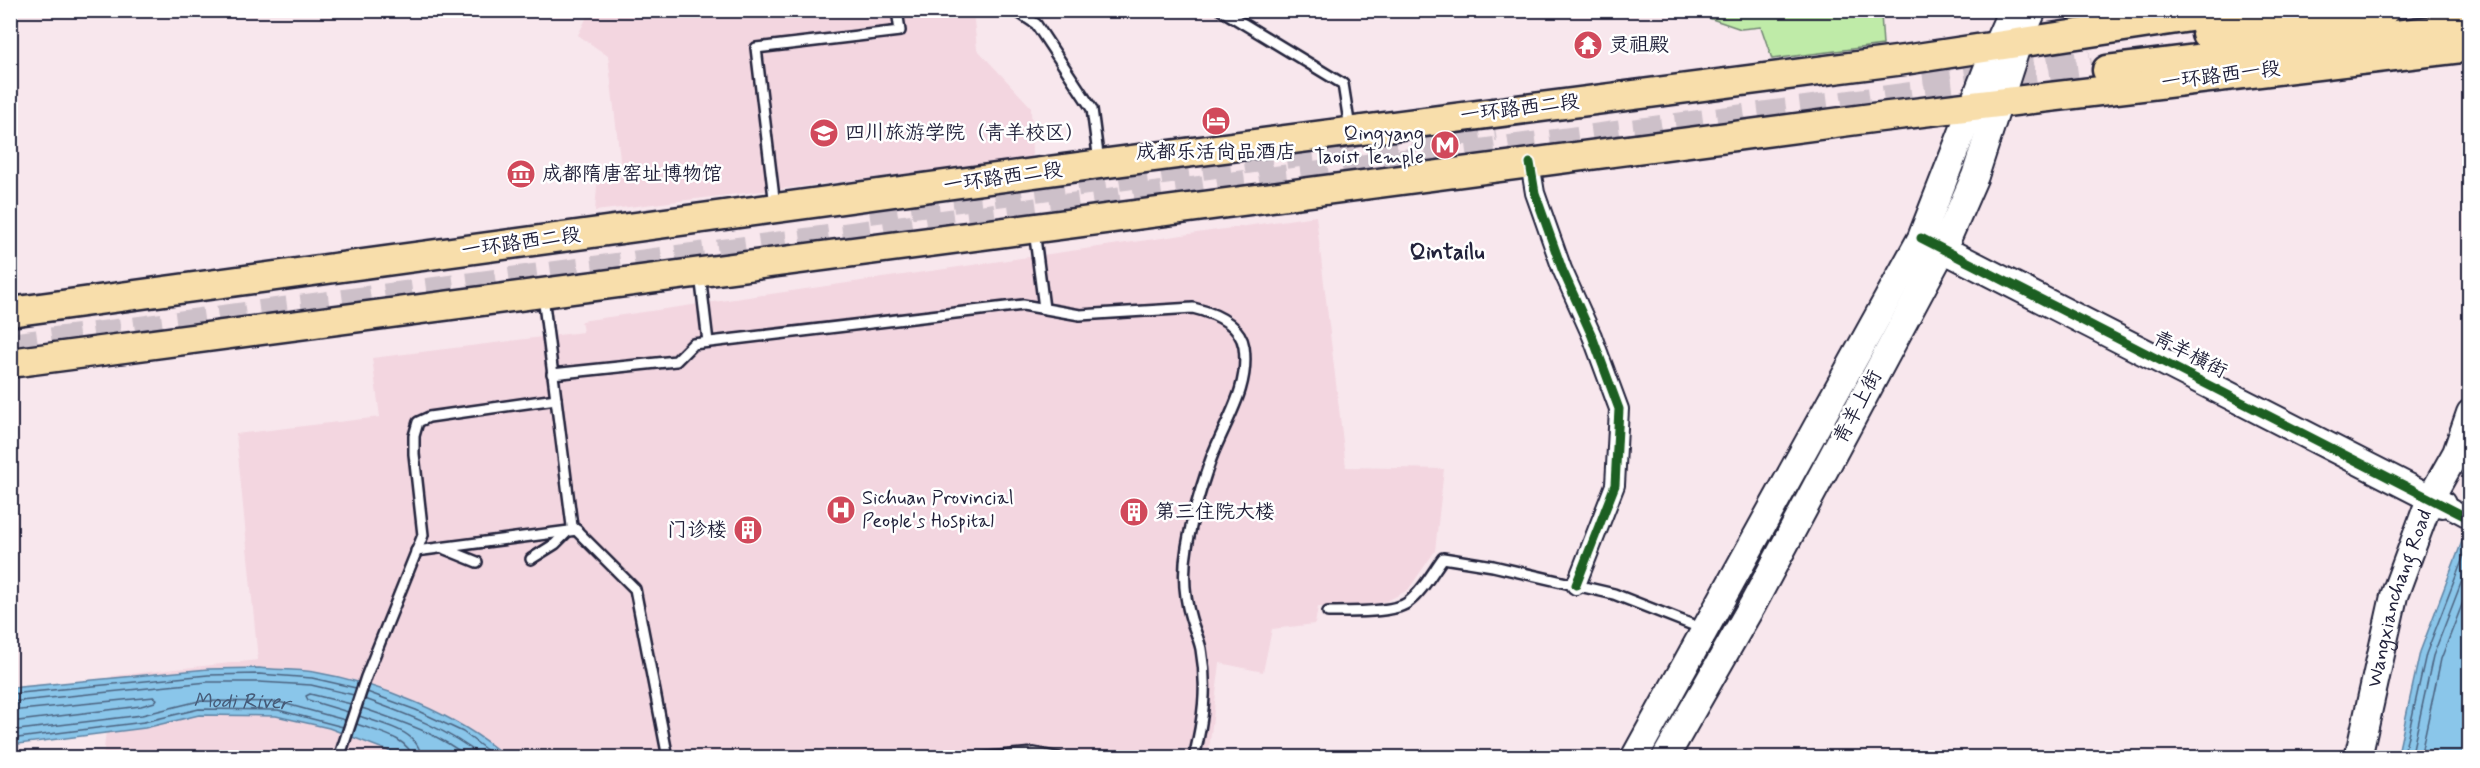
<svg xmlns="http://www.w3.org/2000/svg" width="2480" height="768" font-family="Mynerve,'LXGW WenKai TC',sans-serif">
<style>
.built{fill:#f3d6e0}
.green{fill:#bfeba8;stroke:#708672;stroke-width:1.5}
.water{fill:#8ac6ea;stroke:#6084a4;stroke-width:1.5}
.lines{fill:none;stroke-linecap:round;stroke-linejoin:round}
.shore{stroke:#4c6481;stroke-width:1.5}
.primary-tunnel{stroke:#cdc0c9;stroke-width:28;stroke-dasharray:28 14;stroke-linecap:butt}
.lane-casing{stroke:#22223b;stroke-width:14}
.street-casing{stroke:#22223b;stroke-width:22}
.secondary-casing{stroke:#22223b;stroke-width:30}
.primary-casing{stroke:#22223b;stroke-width:33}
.lane{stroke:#fff;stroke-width:9}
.street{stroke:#fff;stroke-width:18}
.secondary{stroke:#fff;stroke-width:26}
.primary{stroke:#f8deab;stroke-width:28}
.cycleway-casing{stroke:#fff;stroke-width:13}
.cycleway{stroke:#1b5e20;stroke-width:9}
.labels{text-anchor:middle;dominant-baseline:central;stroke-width:5;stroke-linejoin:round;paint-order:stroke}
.poi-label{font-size:20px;fill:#22223b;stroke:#fff;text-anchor:start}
.street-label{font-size:20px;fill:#22223b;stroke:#fff}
.water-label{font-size:21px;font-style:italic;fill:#465b78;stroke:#fff}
.quarter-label{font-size:22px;font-weight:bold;fill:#22223b;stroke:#fff}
</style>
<rect width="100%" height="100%" fill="#f8e7ed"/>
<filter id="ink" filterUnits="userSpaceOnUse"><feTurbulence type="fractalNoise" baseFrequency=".0167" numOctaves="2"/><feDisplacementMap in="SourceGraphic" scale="12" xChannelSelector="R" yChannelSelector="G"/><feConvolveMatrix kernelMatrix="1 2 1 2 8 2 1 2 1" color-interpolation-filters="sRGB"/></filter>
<g filter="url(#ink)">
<g class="built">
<polygon points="590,11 973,11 977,49 1031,107 1032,159 595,211 598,174 621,168 608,56 578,35"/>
<polygon points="1316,216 1346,467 1444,469 1435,551 1408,590 1387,601 1360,607 1318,607 1315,624 1272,629 1263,672 1220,663 1208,757 103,758 112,676 258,660 236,434 380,417 372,358 583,332 581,321"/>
</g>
<polygon class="green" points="1697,11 1886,11 1881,14 1883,45 1772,59 1761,27 1741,29 1706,17"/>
<g class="water">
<polygon points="2469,523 2469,757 2397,758 2420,652"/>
<path d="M259,668c18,2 37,1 55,4 65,11 143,42 192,85h-102l-75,-29 -53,-12 -77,-1 -54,13 -134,17 -1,-57 198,-19z"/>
</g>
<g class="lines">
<g class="shore">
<polyline points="367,692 416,710 463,732 497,758"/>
<polyline points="10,694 208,675 259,674 312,678 356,688"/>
<path d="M365,699c44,16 82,30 119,59"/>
<polyline points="10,702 208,682 259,682 311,685 354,695"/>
<path d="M362,708c37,13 76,25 107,50"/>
<polyline points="10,711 154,697 157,699 155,702 141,706 10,722"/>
<polyline points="348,712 308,700 306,696 310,694 351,704"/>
<path d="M359,716c22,8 61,14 62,42"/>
<path d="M357,724c16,7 53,13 55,34"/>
<path id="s1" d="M10,731l132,-16 57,-14 80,1 66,18"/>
<polyline points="10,739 144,722 199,709 278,710 343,727"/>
<polyline points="2403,758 2426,654 2470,540"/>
<polyline points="2411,758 2433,656 2470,560"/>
<polyline points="2420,758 2441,659 2470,584"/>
</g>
<g class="primary-tunnel">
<polyline points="1922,71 2089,49"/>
<polyline points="869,210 1495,127"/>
<polyline points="10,347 2093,72"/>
</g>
<g class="lane-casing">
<g id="lane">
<polyline points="1015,10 1036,24 1092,109 1099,162"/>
<polyline points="1221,10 1343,84 1350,128"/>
<polyline points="775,206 756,48 900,31 897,10"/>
<polyline points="1034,230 1044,308"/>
<polyline points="700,274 708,342"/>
<polyline points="543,296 572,526 635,589 668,758"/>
<path d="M552,374l124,-13 17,-17 330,-39 57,10 113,-7c21,5 47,15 51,39 6,42 -19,74 -33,112 -10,28 -19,58 -24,88 -4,23 -3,49 4,72 3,10 8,20 10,30 7,39 2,71 -7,109"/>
<polyline points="445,549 477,562"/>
<polyline points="416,551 577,530"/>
<polyline points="531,559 555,544 567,532"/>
<path d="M1328,612c18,0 65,1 79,-9 15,-11 25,-30 36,-45l50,8 121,28 89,35"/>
<polyline points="339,758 366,677 423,535 414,454 414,436 418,422 429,417 556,399"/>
<polyline points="977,758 1034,753 1060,758"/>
</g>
</g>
<g class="street-casing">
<g id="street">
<polyline points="1530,163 1535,193 1562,269 1592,336 1619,409 1615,485 1576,585"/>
<polyline points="2442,504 2470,519"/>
</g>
</g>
<g class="secondary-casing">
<g id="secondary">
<polyline points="1929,242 2442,504"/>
<polyline points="1634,758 1921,238 1996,46 2012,10"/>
<polyline points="1665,758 1753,604 1943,249 1975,176 2018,43 2033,10"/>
<path id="s2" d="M2358,758l36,-162 36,-97 26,-46 14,-40"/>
</g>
</g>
<g class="primary-casing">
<g id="primary">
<polyline points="2206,34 2385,10"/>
<polyline points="2107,70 2470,26"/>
<polyline points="10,312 1100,164 1904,60 2237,10"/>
<polyline points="10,363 1872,118 2470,47"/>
</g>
</g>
<use href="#lane" class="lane"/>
<use href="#street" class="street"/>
<use href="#secondary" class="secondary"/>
<use href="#primary" class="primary"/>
<g class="cycleway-casing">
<g id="cycleway">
<polyline points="1530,163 1535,193 1562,269 1592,336 1619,409 1615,485 1576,585"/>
<polyline points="1921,238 2470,519"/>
</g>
</g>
<use href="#cycleway" class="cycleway"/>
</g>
</g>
<defs>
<g id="temple-disc" transform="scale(1.5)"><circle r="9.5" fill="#d1495b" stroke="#fff"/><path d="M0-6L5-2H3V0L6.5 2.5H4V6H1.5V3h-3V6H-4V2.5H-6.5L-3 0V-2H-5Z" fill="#fff"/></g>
<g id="hotel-disc" transform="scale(1.5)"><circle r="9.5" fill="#d1495b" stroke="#fff"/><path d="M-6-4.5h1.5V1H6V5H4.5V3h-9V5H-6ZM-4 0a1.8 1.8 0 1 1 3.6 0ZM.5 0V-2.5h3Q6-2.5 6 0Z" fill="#fff"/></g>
<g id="university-disc" transform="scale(1.5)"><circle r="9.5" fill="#d1495b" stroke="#fff"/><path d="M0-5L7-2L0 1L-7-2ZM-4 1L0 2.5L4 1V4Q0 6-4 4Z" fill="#fff"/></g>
<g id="metro-disc" transform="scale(1.5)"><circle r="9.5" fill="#d1495b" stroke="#fff"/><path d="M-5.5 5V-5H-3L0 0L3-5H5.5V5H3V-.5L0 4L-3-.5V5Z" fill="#fff"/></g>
<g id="museum-disc" transform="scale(1.5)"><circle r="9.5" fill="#d1495b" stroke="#fff"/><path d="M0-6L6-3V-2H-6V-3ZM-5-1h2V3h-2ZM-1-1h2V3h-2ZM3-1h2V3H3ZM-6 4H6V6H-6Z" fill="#fff"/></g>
<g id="hospital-disc" transform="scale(1.5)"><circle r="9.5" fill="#d1495b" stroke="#fff"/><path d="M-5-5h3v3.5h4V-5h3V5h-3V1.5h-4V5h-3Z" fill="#fff"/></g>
<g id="building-disc" transform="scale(1.5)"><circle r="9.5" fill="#d1495b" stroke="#fff"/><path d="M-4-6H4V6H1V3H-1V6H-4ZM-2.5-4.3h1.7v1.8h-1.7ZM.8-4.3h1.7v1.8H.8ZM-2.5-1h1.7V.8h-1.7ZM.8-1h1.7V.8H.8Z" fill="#fff"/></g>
</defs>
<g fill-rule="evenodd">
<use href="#temple-disc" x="1588" y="45"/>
<use href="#hotel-disc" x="1216" y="121"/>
<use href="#university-disc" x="824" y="133"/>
<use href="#metro-disc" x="1445" y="145"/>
<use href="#museum-disc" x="521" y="174"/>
<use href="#hospital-disc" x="841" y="510"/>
<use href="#building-disc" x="1134" y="512"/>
<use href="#building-disc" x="748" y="530"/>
</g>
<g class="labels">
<g class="poi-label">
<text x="1609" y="45">灵祖殿</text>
<text x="845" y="133">四川旅游学院（青羊校区）</text>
<text x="1424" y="134" text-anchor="end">Qingyang<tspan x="1424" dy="23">Taoist Temple</tspan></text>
<text x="1216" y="152" text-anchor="middle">成都乐活尚品酒店</text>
<text x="542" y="174">成都隋唐窑址博物馆</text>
<text x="862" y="498">Sichuan Provincial<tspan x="862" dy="23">People's Hospital</tspan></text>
<text x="1155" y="512">第三住院大楼</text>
<text x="727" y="530" text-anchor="end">门诊楼</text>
</g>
<g class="street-label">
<text transform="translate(2221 76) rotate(-7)">一环路西一段</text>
<text transform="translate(1520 109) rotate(-7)">一环路西二段</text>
<text transform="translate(1003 178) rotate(-8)">一环路西二段</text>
<text transform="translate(521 243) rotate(-8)">一环路西二段</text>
<text transform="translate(2190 355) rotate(27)">青羊横街</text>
<text transform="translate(1858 407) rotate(-62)">青羊上街</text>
<text stroke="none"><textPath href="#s2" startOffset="165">Wangxianchang Road</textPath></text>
</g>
<g class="water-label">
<text stroke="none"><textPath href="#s1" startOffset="234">Modi River</textPath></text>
</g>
<g class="quarter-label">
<text x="1447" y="253">Qintailu</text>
</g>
</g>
<rect width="2480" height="768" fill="none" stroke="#fff" stroke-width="36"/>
<rect x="18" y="18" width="2444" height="732" fill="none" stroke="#22223b" stroke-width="2" filter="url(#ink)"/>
</svg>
